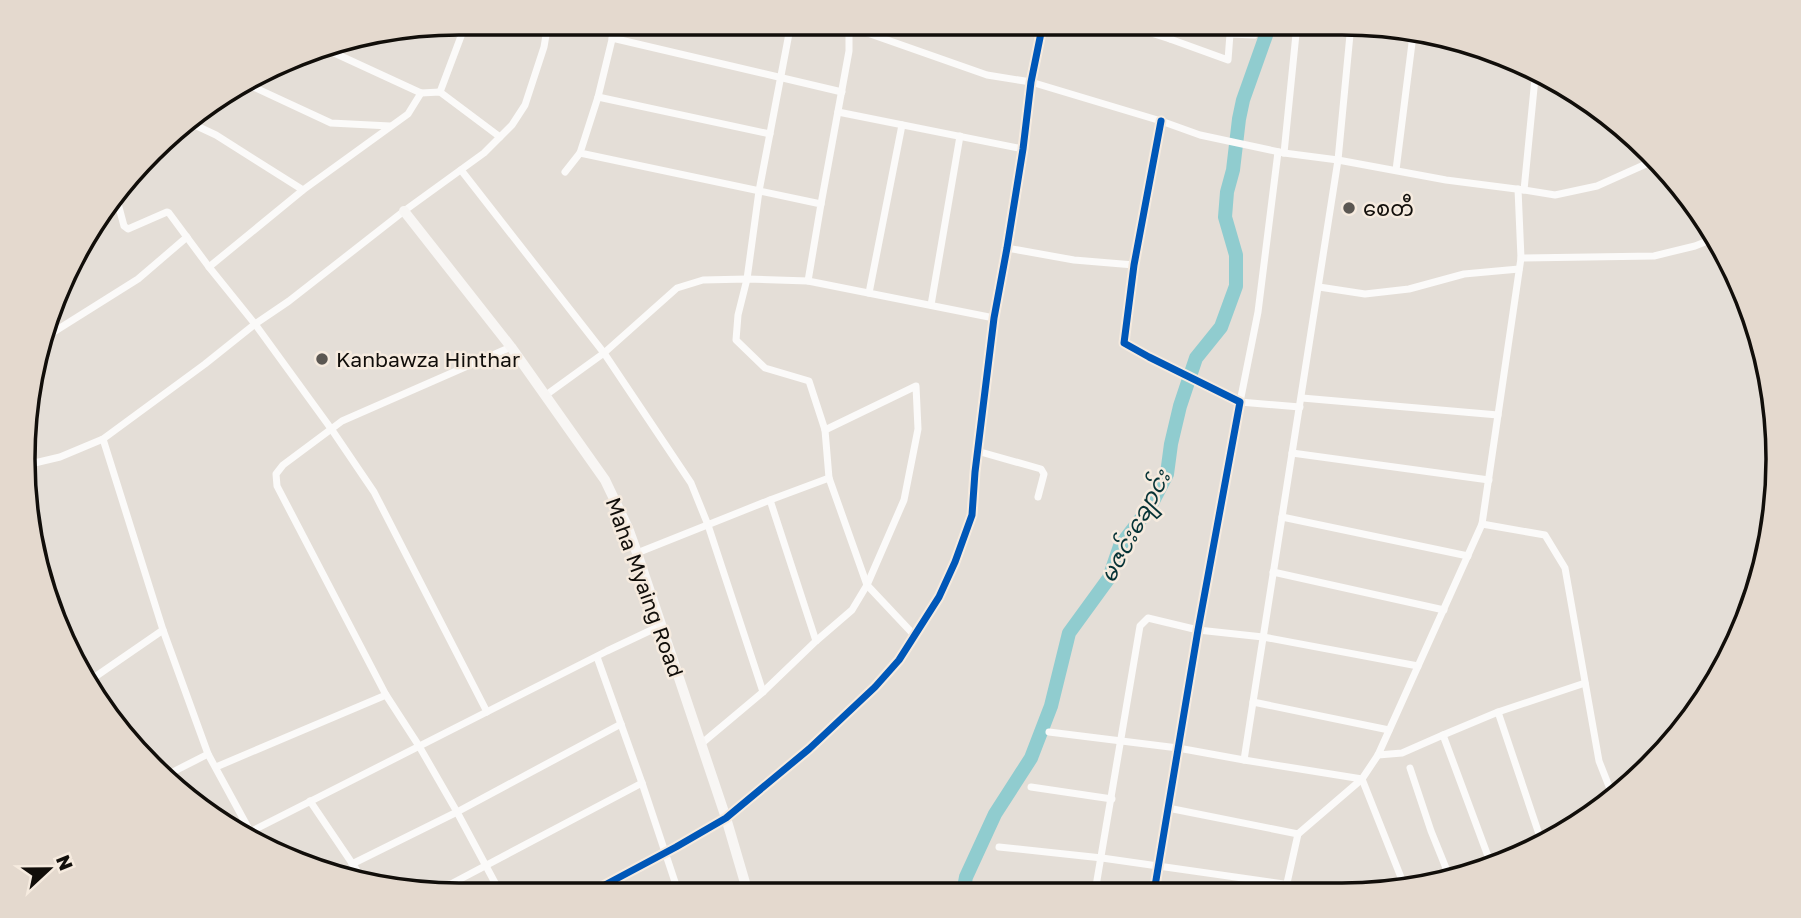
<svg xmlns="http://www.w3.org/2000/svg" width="1801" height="918" font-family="'Golos Text','Noto Sans Myanmar',sans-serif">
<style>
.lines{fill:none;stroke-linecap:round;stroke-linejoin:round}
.river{stroke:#90cccf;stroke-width:14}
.street{stroke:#fbfaf9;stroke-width:7}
.secondary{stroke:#f8f6f4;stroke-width:10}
.cycleway-casing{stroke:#f6ebdf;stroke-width:11}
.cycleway{stroke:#0057b8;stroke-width:7}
.poi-dot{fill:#5b5752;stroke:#f6ebdf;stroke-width:2.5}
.labels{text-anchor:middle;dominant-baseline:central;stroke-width:5;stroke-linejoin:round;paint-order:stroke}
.poi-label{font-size:21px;fill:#110e0a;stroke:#f6ebdf;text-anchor:start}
.street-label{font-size:21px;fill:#110e0a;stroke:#f6ebdf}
.water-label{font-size:23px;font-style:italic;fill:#063336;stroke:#f6ebdf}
.rim{fill:none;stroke:#110e0a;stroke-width:3.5}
</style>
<rect width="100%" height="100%" fill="#e4ded7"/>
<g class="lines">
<polyline class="river" points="963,893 966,877 995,814 1031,758 1051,706 1069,633 1109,578 1120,546 1150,507 1167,474 1171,444 1180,406 1196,358 1221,327 1236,286 1236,255 1225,217 1227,192 1233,170 1239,119 1243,100 1270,24"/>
<g class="street">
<polyline points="616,23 598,97 580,153 821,204 808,281 994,318"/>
<polyline points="791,23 759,191 747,279 738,315 736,340 765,368 809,381 825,430 829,478 867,585 915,636"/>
<polyline points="839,23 987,75 1031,82 1161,121 1200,135 1284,153 1338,160 1446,180 1524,190 1555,195 1597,186 1655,160"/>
<polyline points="1120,23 1170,39 1173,23"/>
<polyline points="1351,24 1338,160 1253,702 1389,730"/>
<polyline points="438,26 461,35"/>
<polyline points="612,38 842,92"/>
<polyline points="1170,39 1228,60 1230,34 1254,35 1254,24"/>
<polyline points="319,46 421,93 440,92 500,137"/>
<polyline points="247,84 331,123 390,126"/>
<polyline points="440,92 466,23"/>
<polyline points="598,97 770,134"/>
<polyline points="838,112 1023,149"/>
<polyline points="186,121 216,135 303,190"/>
<polyline points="1278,152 1258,312 1240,402 1300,407"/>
<polyline points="1284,153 1297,24"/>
<polyline points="461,170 604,353 691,483 708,525 763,692"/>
<polyline points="1396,170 1413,35"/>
<polyline points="565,172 580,153"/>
<polyline points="1524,190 1536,68"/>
<polyline points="116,196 124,226 128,229 167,212 169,213 209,267 255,324 332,430 374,492 487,712"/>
<polyline points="821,204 849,51 849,23"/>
<polyline points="1007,248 1074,260 1134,265"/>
<polyline points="1521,258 1654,256 1695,246 1710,240"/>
<polyline points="209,267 303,190 408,114 421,93"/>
<polyline points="1319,287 1365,294 1409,289 1464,274 1519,269"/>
<polyline points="869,293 902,125"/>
<polyline points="931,305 960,136"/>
<polyline points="52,333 138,279 187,237"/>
<polyline points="546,395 604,353 677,288 703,280 747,279 808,281"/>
<polyline points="1302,398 1498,415"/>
<polyline points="103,439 163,630 208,754 257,844"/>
<polyline points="977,451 1041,469 1044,474 1038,497"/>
<polyline points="1292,453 1489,480"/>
<polyline points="26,465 60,457 103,439 205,364 255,324 289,301 404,211 484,153 512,125 525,105 544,47 548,23"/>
<polyline points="770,500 816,641"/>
<polyline points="1282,517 1468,556"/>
<polyline points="1482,524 1521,258 1518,189"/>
<polyline points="637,553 770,500 829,478"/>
<polyline points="1273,572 1444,610"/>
<polyline points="597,657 642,783 679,894"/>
<polyline points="89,681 163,630"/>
<polyline points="1498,712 1542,843"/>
<polyline points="1049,732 1178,748 1244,760 1362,779 1406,890"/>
<polyline points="701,744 763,692 816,641 852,610 867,585 904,500 918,429 916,386 825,430"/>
<polyline points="1378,755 1402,753 1443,735"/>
<polyline points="1244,760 1253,702"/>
<polyline points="216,767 386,695"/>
<polyline points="1410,768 1431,831 1450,878"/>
<polyline points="163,777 208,754"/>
<polyline points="1031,787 1112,799"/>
<polyline points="310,801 360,875"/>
<polyline points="1168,808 1298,834"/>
<polyline points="244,835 607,651 662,625"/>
<polyline points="999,847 1102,858 1340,892"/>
<polyline points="352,864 457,812 621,724"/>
<polyline points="1492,867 1443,735 1498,712 1585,683"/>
<polyline points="610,881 614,894"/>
<polyline points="1095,892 1140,626 1148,618 1198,630 1263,637 1418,666"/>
<polyline points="1154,892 1198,630 1240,402 1149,357 1124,343 1134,265 1161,121"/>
<polyline points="1285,892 1298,834 1362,779 1378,755 1482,524 1545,535 1565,568 1599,761 1614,799"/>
<polyline points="823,893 835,891 837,893"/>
<polyline points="432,894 642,783"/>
<polyline points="501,894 457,812 419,746 386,695 277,486 276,474 283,465 342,421 511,347"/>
</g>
<g class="secondary">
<polyline points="404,211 511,347 605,480 628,528 637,553 726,818 748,893"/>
<polyline points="588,894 676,847 726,818 809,749 875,687 899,660 939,597 955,562 972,515 975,472 994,318 1007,248 1023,149 1031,82 1043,23"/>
</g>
<g class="cycleway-casing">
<g id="cycleway">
<polyline points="1154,892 1198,630 1240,402 1149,357 1124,343 1134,265 1161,121"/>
<polyline points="588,894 676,847 726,818 809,749 875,687 899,660 939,597 955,562 972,515 975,472 994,318 1007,248 1023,149 1031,82 1043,23"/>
</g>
</g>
<use href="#cycleway" class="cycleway"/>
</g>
<g class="poi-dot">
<circle cx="1349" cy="208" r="7"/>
<circle cx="322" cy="359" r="7"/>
</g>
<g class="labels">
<g class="poi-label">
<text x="1363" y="208">စေတီ</text>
<text x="336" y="359">Kanbawza Hinthar</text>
</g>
<g class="street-label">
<text transform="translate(645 587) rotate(70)">Maha Myaing Road</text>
</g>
<g class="water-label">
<text transform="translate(1134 526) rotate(-62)">မဇင်းချောင်း</text>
</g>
</g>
<path d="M0 0H1801V918H0ZM459 35H1342A424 424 0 0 1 1766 459V459A424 424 0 0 1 1342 883H459A424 424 0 0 1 35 459V459A424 424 0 0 1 459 35Z" fill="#e4d9ce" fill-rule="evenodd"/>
<path class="rim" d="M459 35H1342A424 424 0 0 1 1766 459V459A424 424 0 0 1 1342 883H459A424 424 0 0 1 35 459V459A424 424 0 0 1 459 35Z"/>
<g transform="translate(49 869) rotate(68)" stroke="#f6ebdf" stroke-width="5" paint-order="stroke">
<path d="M0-5L12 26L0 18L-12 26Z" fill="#110e0a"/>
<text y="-10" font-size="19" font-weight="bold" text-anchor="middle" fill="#110e0a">N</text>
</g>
</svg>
